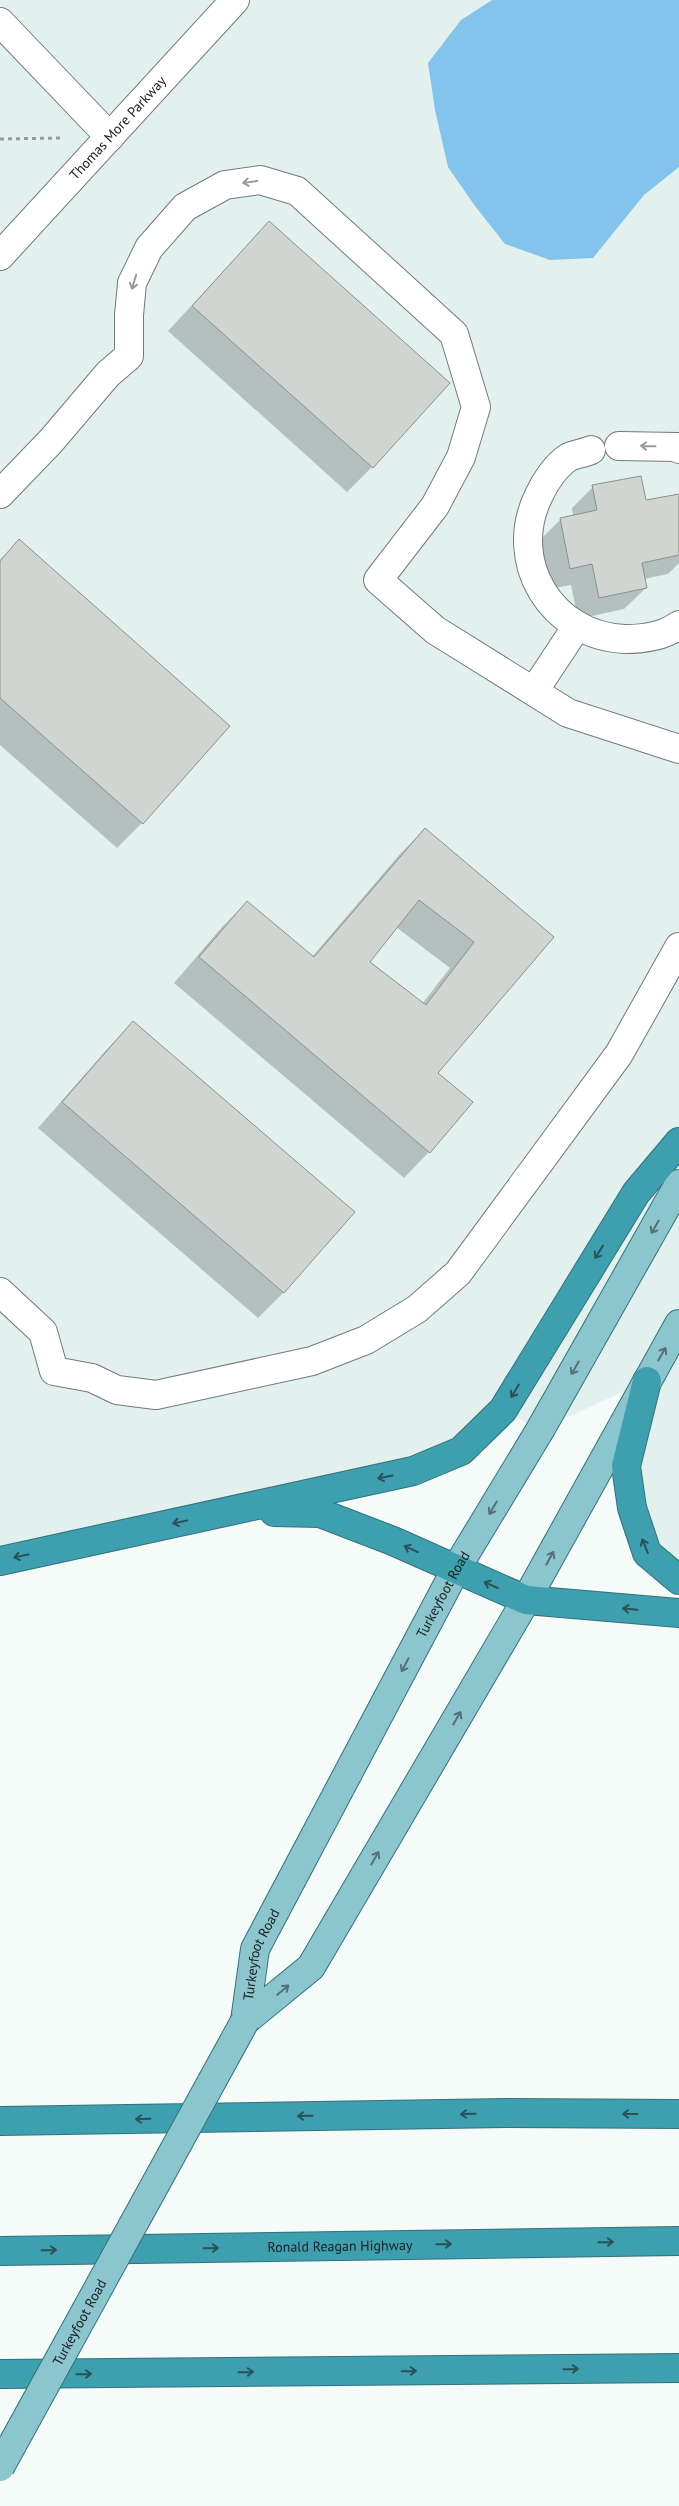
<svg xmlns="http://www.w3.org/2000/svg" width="679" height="2506" font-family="'PT Sans',sans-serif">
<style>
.built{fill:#e2f1ee}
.water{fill:#84c3eb}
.shadow{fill:#0003;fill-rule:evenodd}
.building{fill:#d0d5d1;stroke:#8d918e;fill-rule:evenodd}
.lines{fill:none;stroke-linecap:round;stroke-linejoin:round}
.minor-casing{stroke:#757a79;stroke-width:30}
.major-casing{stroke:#32727c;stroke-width:30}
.highway-casing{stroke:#32727c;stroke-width:30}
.path{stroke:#969b99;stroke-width:3;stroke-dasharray:4 4;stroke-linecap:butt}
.minor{stroke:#fff;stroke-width:28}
.major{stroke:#8bc5ce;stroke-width:28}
.highway{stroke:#3e9fae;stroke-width:28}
.major-bridge-casing{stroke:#32727c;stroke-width:30;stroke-linecap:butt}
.major-bridge{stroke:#8bc5ce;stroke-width:28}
.oneway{stroke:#999a9a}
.oneway2{stroke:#547276}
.oneway3{stroke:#2a5258}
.labels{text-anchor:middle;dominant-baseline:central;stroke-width:4;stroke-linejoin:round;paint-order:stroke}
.street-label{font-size:14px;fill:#1c1e1e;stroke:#f5fbf9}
</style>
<rect width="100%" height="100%" fill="#f5fbf9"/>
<polygon class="built" points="0,0 679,0 679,1580 632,1508 646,1381 540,1430 503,1411 461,1451 0,1561"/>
<polygon class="water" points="492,0 679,0 679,167 644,195 593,258 550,260 505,244 475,206 448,167 435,110 428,63 461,20"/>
<g class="shadow">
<polygon points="269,222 372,467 347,492 168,331"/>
<polygon points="593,487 645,502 679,502 679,563 668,574 644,579 646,588 624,609 578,619 571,585 549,589 540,540 561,519 573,517 572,508"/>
<polygon points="19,541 142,823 117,848 0,745 0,560"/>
<path d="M425,829l127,108 -116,136 35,30 -42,49 -25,26 -230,-195 48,-56 25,-25 65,55 88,-103zM396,927l54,41 -28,36 -54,-42z"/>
<polygon points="133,1023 353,1213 283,1293 258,1318 38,1128 108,1048"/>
</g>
<g class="building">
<polygon points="269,221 450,383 373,468 192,306"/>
<polygon points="641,476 646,500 679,494 679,555 642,563 647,588 599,598 592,564 570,569 560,518 597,510 592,485"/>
<polygon points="19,539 230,726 143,824 0,698 0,561"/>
<path d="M425,828l129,109 -116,136 35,29 -43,51 -231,-196 48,-56 67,56zM419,900l55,42 -48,63 -56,-43z"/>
<polygon points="133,1021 355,1212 284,1293 62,1102"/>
</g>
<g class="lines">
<g class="minor-casing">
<g id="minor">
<polyline points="0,22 110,137"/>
<path id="s1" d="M0,256l235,-256"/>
<polyline points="619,446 677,447 679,449"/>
<path d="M591,450c-6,3 -16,4 -22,7 -13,8 -24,25 -30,38 -33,66 12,141 86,144 18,0 39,-3 54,-14"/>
<polyline points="0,494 51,441 108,374 129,356 129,315 132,283 149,248 185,207 225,185 260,180 297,191 454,334 476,407 461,457 435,506 378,580 435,630 568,713 679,749"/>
<polyline points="534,691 577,626"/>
<polyline points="0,1292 43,1332 54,1371 92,1378 117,1390 156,1395 312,1361 366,1340 417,1309 458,1273 619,1054 679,947"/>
</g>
</g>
<g class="major-casing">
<g id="major">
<path id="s2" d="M245,2021l10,-72 201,-380 84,-139 139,-246"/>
<polyline points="245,2021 311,1967 526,1600 679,1324"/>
</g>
</g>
<g class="highway-casing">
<g id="highway">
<polyline points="647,1381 626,1466 632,1508 647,1553 679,1580"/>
<polyline points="274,1512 320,1513 393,1541 526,1600 679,1613"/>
<polyline points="0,1561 413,1471 461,1451 503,1410 636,1193 679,1142"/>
<polyline points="0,2121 506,2113 679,2114"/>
<path id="s3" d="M0,2251l679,-10"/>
<polyline points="0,2374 679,2368"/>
</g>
</g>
<polyline class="path" points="0,139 62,138"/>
<use href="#minor" class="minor"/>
<use href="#major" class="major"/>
<use href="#highway" class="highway"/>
<g class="major-bridge-casing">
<g id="major-bridge">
<path id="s4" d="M0,2467l245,-446"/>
</g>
</g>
<use href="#major-bridge" class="major-bridge"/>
</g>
<defs><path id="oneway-shaft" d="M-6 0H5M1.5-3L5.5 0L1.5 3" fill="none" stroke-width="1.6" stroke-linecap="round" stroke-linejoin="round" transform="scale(1.25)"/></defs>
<g class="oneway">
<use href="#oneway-shaft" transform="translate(250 182) rotate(172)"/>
<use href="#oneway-shaft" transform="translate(134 282) rotate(107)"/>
<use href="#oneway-shaft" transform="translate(648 446) rotate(-179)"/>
</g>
<g class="oneway2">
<use href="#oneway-shaft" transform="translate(655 1227) rotate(120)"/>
<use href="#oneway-shaft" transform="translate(662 1354) rotate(-60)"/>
<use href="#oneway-shaft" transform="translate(575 1368) rotate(120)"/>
<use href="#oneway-shaft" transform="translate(493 1508) rotate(121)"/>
<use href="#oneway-shaft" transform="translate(550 1558) rotate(-61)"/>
<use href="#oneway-shaft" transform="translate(405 1665) rotate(118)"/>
<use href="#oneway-shaft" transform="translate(457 1718) rotate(-60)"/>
<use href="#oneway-shaft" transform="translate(375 1858) rotate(-60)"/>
<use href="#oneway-shaft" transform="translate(283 1990) rotate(-40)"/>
</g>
<g class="oneway3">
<use href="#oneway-shaft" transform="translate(599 1252) rotate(122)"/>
<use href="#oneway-shaft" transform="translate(515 1391) rotate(121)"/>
<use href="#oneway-shaft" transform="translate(385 1477) rotate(168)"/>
<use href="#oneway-shaft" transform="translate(180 1522) rotate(168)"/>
<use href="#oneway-shaft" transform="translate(645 1546) rotate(-112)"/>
<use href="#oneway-shaft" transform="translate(411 1549) rotate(-156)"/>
<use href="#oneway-shaft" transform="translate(21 1556) rotate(168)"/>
<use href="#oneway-shaft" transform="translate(491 1585) rotate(-156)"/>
<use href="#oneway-shaft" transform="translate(630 1609) rotate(-175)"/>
<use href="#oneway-shaft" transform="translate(468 2114) rotate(179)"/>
<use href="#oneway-shaft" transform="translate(630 2114) rotate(-180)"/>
<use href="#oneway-shaft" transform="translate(305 2116) rotate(179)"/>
<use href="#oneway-shaft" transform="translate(143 2119) rotate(179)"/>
<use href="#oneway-shaft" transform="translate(606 2242) rotate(-1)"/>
<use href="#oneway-shaft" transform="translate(444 2244) rotate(-1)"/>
<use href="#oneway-shaft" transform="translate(211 2248) rotate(-1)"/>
<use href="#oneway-shaft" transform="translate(49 2250) rotate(-1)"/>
<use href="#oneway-shaft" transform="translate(571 2369) rotate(-1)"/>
<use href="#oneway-shaft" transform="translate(409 2371) rotate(-1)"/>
<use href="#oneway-shaft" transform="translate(246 2372) rotate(-1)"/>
<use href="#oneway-shaft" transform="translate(84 2374) rotate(-1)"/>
</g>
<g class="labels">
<g class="street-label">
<text stroke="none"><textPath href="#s1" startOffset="174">Thomas More Parkway</textPath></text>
<text stroke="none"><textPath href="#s2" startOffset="474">Turkeyfoot Road</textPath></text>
<text stroke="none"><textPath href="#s2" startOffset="69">Turkeyfoot Road</textPath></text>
<text stroke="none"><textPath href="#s3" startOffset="340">Ronald Reagan Highway</textPath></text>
<text stroke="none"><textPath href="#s4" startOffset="165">Turkeyfoot Road</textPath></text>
</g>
</g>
</svg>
